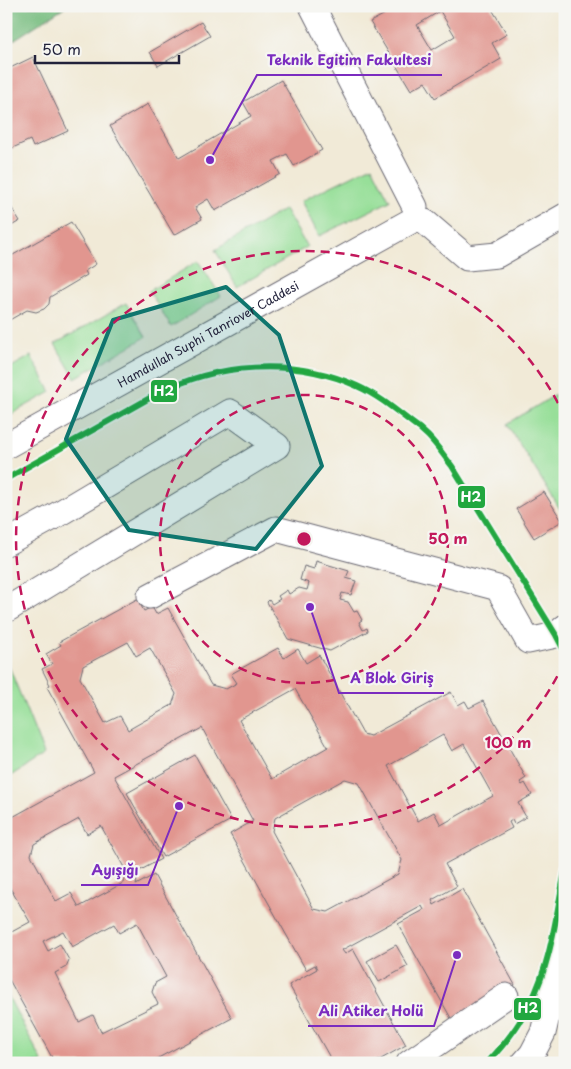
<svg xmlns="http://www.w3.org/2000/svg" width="571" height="1069" font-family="'Playpen Sans',sans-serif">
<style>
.green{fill:#97df99;stroke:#5c806a}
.forest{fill:#79be81;stroke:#4e705e}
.building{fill:#e1968f;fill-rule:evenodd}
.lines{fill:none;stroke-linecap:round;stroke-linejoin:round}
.minor-casing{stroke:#6a6872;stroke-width:27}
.minor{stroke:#fff;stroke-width:25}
.tram-1-casing{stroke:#f6f6f2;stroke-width:10}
.tram-1{stroke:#21a73f;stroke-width:6}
.marked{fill:#0f766e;fill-opacity:0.2;stroke:#0f766e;stroke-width:4;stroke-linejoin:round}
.ring{fill:none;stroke:#c2185b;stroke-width:2.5;stroke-dasharray:9 6}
.labels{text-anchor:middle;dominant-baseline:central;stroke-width:4.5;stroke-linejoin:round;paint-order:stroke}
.street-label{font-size:12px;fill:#22223b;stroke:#f6f6f2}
.centre{fill:#c2185b;stroke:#f6f6f2;stroke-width:2.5}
.ring-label{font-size:15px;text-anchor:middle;font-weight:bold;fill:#c2185b;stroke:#f6f6f2;stroke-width:4.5;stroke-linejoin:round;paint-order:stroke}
.leader{fill:none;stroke:#7b2cbf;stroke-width:2}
.callout-dot{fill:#7b2cbf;stroke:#f6f6f2;stroke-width:2}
.callout-label{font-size:14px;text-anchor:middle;font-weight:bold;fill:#7b2cbf;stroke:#f6f6f2;stroke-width:4.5;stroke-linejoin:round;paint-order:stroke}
.line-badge{stroke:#f6f6f2;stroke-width:2}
.badge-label{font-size:14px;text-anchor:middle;font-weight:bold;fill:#fff}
</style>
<rect width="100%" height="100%" fill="#f6f6f2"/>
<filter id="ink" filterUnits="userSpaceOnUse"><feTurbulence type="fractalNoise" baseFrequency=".02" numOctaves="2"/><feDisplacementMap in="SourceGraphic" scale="10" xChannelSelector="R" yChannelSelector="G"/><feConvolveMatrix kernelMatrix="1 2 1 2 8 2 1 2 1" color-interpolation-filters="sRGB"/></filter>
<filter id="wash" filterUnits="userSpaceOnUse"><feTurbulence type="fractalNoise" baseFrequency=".0096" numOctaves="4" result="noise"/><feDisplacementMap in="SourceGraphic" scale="20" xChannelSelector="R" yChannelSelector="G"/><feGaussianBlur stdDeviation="1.12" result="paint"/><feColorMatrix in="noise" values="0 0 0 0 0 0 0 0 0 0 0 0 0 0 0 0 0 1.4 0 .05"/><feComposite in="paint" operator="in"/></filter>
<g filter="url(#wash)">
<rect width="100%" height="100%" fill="#f1ead7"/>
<g class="green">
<polygon points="372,166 390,201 319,236 301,201"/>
<polygon points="285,209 307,247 237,287 215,250"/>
<polygon points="198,261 221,296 171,327 149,291"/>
<polygon points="126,303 146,337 75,378 55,344"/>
<polygon points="31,356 51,392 6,417 6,370"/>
<polygon points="565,389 565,517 507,424"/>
<polygon points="6,659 44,754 6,779"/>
<polygon points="6,992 43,1063 6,1063"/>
</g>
<polygon class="forest" points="6,6 66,6 6,45"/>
<g id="blocks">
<g class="building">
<path d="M380,6h110l17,28 -15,9 9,16 -66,39 -10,-16 -14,8 -41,-68 15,-8zM440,11l15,25 -23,14 -15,-25z"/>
<polygon points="201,22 210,36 158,66 150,52"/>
<polygon points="33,57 68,131 33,147 30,140 6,151 6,70"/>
<polygon points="281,80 322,150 294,166 287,154 273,161 280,174 215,211 208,199 195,207 202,219 174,235 110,126 148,104 179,158 251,116 243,102"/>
<polygon points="6,199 20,221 6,229"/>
<polygon points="71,222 96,264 85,271 87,275 50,297 49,304 44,309 36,312 27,310 6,322 6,259"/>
<polygon points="544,492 562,521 534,538 516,509"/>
<polygon points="316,561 349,571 346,578 356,581 351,595 342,593 340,600 348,602 354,612 357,611 362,620 359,622 363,630 367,628 368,631 330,651 288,639 267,602 269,600 272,604 280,599 278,596 287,590 289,594 299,588 307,590 309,583 300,580 304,566 314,569"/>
<path d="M137,599l7,12 8,-4 4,7 12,-6 43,77 15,4 11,-6 -6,-9 47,-26 6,10 14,-9 8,14 13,-8 44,79 7,2 81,-44 7,13 7,-4 4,7 14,-7 43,77 -6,4 2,3 3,-2 7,12 -14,8 8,14 -12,7 -2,-4 -3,2 3,6 -67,36 12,22 -25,14 2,5 28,-16 53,96 -63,35 -54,-96 26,-14 -2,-4 -80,44 3,4 8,-5 53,96 -32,18h-41l-44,-78 28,-16 -2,-4 -9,5 -76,-136 23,-13 -51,-93 -88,48 47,83 -22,12 -3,14 18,-10 78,143 -83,45h-94l-49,-89v-39l24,-13 -24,-41v-56l5,-3 -2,-3 85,-47 -47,-85 3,-2 -8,-16 10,-5 -6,-10 15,-9 -2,-3zM128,642l8,14 14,-8 26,46 -4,11 -44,25 -8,-14 -15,7 -25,-45 3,-12zM295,689l33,58 -56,32 -33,-59zM443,735l9,16 12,-7 29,52 -52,29 -7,-13 -16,9 -30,-55zM345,779l14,4 43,77 -4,14 -70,38 -14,-3 -42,-78 3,-13zM79,819l8,15 14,-8 25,45 -3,12 -44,24 -8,-14 -15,8 -25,-46 3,-11zM137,923l29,54 -11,6 -3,9 6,12 -57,28 -8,-17 -14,7 -24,-49 11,-6 3,-7 -9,-16 -12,7 -5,-10 20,-10 9,16 42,-23 5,9z"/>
<polygon points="195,755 231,820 163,857 127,793"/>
<polygon points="396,945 408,966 379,982 367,961"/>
</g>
</g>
</g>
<g filter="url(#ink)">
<use href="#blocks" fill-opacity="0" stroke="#6a6872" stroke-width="1"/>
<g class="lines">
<g class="minor-casing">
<g id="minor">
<polyline points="312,6 415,207"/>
<polyline points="425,222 467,258 497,255 565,216"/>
<path id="s1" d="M6,446l405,-225"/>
<polyline points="6,543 55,516 230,412 277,446 6,610"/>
<polyline points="150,596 276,529 498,588 528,641 556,635 565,627"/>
<polyline points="409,1063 506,996"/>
<polyline points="524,1063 532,1054 543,1033 565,941"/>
</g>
</g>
<use href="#minor" class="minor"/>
<g class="tram-1-casing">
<g id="tram-1">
<path d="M6,479l149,-84c60,-32 138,-38 202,-9 20,9 36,22 54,36 6,4 12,9 17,14 9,9 16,20 24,30l104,169 9,17"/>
<path d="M487,1063c17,-18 32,-37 43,-59 21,-41 26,-88 35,-133"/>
</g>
</g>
<use href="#tram-1" class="tram-1"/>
</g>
</g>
<path class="marked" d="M226,287l53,48 43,131 -66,83 -127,-19 -63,-91 47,-119z"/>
<g class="ring">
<circle cx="304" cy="539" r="144"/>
<path d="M564 663A288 288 0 1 1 564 415"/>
</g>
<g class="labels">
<g class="street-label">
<text stroke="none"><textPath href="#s1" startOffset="231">Hamdullah Suphi Tanriover Caddesi</textPath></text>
</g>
</g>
<circle cx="304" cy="539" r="8" class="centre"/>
<g class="ring-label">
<text x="448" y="544">50 m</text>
<text x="508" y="748">100 m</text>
</g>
<path class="leader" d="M210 160L257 75H442M310 607L339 693H444M179 806L148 885H81M457 955L434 1026H308"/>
<g class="callout-dot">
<circle cx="210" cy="160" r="5"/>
<circle cx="310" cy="607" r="5"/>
<circle cx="179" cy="806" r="5"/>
<circle cx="457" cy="955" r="5"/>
</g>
<g class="callout-label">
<text x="349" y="65">Teknik Egitim Fakultesi</text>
<text x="392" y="683">A Blok Giriş</text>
<text x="115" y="875">Ayışığı</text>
<text x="371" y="1016">Ali Atiker Holü</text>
</g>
<g class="line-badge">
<rect x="150" y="379" width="28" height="24" rx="5" fill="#21a73f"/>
<rect x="457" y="485" width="29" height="24" rx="5" fill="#21a73f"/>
<rect x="513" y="997" width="29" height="24" rx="5" fill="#21a73f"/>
</g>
<g class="badge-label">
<text x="164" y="396">H2</text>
<text x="471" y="502">H2</text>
<text x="528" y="1013">H2</text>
</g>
<rect width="571" height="1069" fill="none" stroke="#f6f6f2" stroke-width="25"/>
<path d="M35 55v8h144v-8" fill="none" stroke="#22223b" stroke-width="2.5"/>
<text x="42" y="55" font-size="15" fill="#22223b" stroke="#f6f6f2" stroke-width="4" paint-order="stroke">50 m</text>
</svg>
